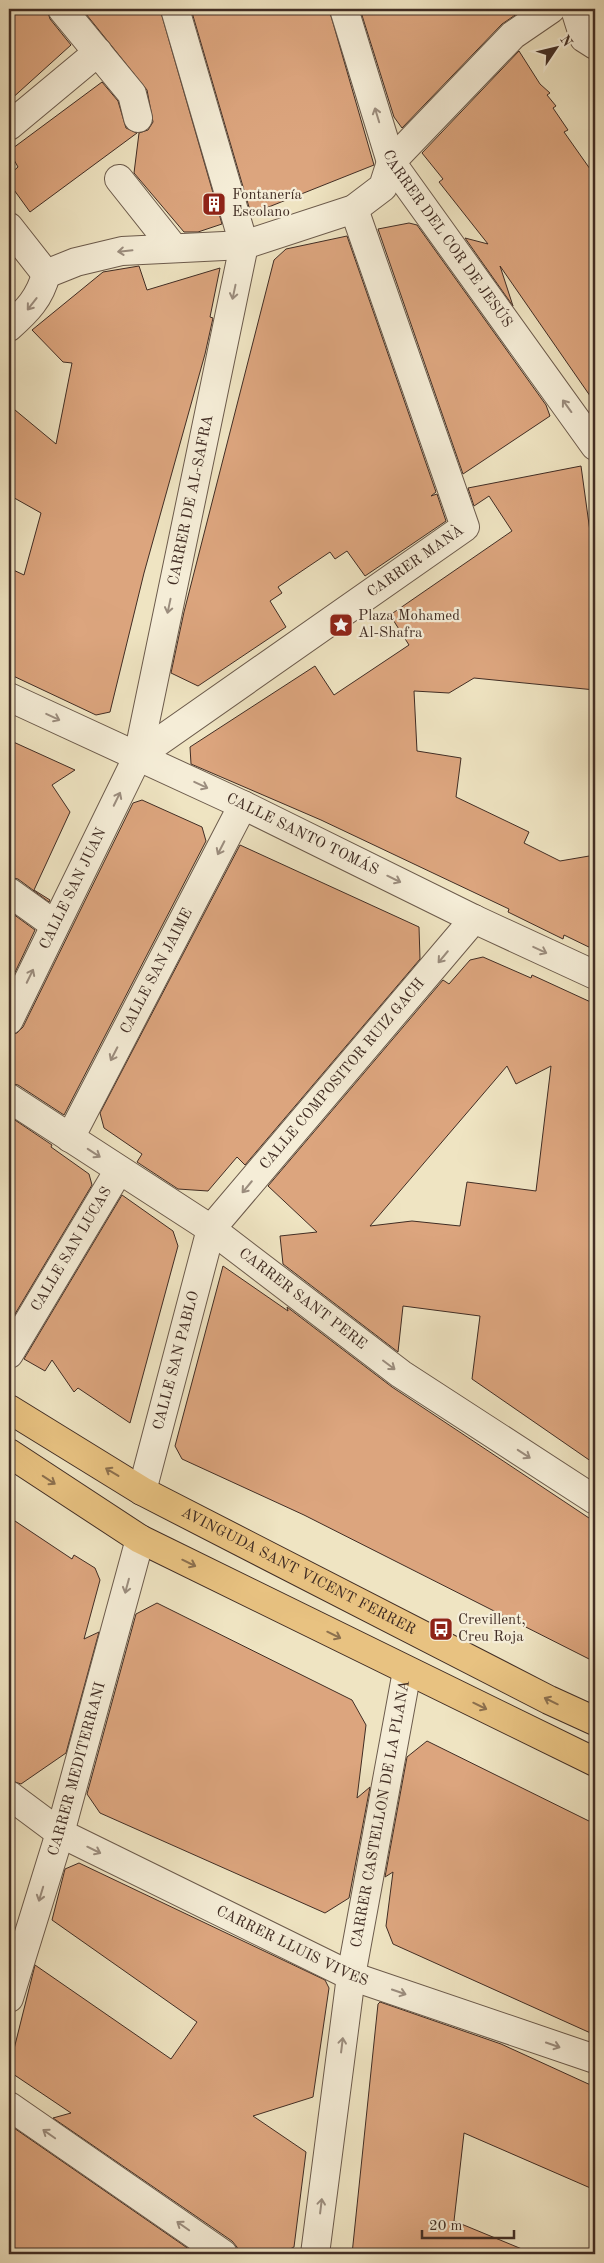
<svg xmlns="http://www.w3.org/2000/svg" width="604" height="2263" font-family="'Old Standard TT',serif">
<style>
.building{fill:#dca57e;stroke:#412d24;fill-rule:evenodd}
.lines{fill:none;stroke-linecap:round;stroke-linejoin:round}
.minor-casing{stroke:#6c5b4c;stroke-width:30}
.highway-casing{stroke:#412d24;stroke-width:30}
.minor{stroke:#f5edd7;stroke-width:28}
.highway{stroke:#e8c281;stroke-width:28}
.oneway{stroke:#9b8d7e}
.oneway2{stroke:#8c704e}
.labels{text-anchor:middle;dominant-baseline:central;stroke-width:4.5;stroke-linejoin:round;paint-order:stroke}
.poi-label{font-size:15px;fill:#412d24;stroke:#f5edd7;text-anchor:start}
.street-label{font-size:15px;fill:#412d24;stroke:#f5edd7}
</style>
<rect width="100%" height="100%" fill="#efe4c2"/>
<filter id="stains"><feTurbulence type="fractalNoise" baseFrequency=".004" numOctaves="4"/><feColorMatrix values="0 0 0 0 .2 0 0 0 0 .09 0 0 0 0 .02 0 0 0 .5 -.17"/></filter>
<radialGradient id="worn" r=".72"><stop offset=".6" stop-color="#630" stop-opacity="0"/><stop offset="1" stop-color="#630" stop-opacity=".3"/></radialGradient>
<g class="building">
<polygon points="9,9 47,9 50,19 71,45 9,101"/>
<polygon points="82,9 160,9 222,224 198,232 184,232 134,173 139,133 148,130 153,122 147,90"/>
<polygon points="191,9 329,9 374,165 251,214"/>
<polygon points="360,9 524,9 502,24 402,128 394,117"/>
<polygon points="519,51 540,84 550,93 547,95 556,106 553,108 568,130 564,132 595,176 595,403 500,266 513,306 465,238 488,244 439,182 443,179 422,153"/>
<polygon points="102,82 118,101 126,128 137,133 30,212 9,183 9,175 18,167 9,151"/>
<polygon points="409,223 417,225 546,405 550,416 463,474 378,229"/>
<polygon points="347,236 436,492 431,496 437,494 446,521 365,576 347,551 335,559 330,552 278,587 282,593 270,601 286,627 198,686 171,673 184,612 274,260 286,249"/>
<polygon points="139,266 147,290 220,268 210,317 213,318 205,354 144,573 110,712 96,715 9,674 9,568 24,575 41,513 9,495 9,405 56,444 72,363 63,362 32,330 103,272"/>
<polygon points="581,466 595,568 595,690 474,678 449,693 414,691 417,751 461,758 456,797 529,832 524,843 560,861 595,855 595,950 564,935 563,939 508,912 509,909 321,820 191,764 190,747 315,666 334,695 409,645 390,615 512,531 489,496 474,506 468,488"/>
<polygon points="9,740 75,770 52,785 70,812 34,890 50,900 49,902 18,879 9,877"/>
<polygon points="142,800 202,827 206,841 64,1115 18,1085 9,1083 9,1035 17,1033 23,1027 133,803"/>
<polygon points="240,845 419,927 420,959 245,1165 237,1157 208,1191 178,1189 137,1162 142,1154 104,1128 100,1113"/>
<polygon points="9,911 35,930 9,985"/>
<path d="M483,957l48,21 1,-3 63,29v460l-123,-85 8,-63 -77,-10 -5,46 -115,-88 -3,-28 37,-4 -49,-46 175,-206 6,4 21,-24zM507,1066l9,18 35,-18 -15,125 -69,-9 -7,44 -48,-5 -42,5z"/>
<polygon points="9,1116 52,1145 51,1147 89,1174 92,1185 9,1324"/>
<polygon points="122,1195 173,1231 178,1246 130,1423 78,1388 74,1392 52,1360 45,1371 24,1359"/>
<polygon points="223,1266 288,1311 287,1307 392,1387 595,1522 595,1662 304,1515 182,1459 175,1446"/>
<polygon points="9,1517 72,1559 74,1555 95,1568 100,1580 84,1639 99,1632 66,1753 21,1784 9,1780"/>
<polygon points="157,1603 352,1700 366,1725 357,1798 370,1787 349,1898 325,1913 100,1813 87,1794 136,1614"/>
<polygon points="427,1741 595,1824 595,2035 393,1944 386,1926 393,1872 385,1877 407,1757"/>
<polygon points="79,1863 325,1980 329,1988 313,2097 253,2116 306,2152 294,2247 280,2254 238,2254 237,2247 232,2241 53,2118 71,2113 13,2074 11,2061 35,1965 171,2059 197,2022 52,1920 65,1869"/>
<polygon points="380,2002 501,2044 595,2087 595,2190 464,2133 454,2221 534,2254 352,2254 378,2004"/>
<polygon points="14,2128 196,2254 9,2254 9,2130"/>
</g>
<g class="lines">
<g class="minor-casing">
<g id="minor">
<polyline points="62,9 132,94 138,118"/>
<path id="s1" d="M344,9l47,153 204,284"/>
<polyline points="575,9 584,38 595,45"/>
<polyline points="9,126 98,52"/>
<polyline points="119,179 173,247"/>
<polyline points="9,227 46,274"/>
<polyline points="46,274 76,262 122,251 244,245 354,209 383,187 391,162 513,35 551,9"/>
<path d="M9,327c18,-16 31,-29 37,-53"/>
<path id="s2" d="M9,697l234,108 231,114 121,56"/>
<path id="s3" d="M138,756l327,-229 -111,-318"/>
<polyline points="9,892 55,925"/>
<path id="s4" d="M9,1020l129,-264 106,-511 -69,-236"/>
<path id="s5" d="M9,1098l202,131 190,145 194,126"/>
<path id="s6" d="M70,1138l173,-333"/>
<path id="s7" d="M9,1354l110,-184"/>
<path id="s8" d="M142,1491l69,-262 263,-310"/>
<path id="s9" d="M9,1795l51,38 291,143 244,83"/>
<path id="s10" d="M9,1998l51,-165 80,-294"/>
<polyline points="9,2106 223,2254"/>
<path id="s11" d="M315,2254l36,-278 56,-305"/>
</g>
</g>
<g class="highway-casing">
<g id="highway">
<path id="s12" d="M9,1409l133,82 407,209 46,21"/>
<polyline points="9,1453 140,1539 595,1762"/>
</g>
</g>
<use href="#minor" class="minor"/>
<use href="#highway" class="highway"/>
</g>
<defs><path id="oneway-shaft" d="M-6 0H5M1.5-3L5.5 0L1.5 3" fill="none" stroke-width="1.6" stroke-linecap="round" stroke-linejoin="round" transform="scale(1.25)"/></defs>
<g class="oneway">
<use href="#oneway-shaft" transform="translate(377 115) rotate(-107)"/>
<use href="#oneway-shaft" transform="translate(125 251) rotate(174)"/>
<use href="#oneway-shaft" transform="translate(234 292) rotate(102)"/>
<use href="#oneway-shaft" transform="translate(32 304) rotate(128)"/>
<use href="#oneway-shaft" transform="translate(567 406) rotate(-126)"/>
<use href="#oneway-shaft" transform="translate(169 606) rotate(102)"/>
<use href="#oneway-shaft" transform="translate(53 717) rotate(25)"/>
<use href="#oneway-shaft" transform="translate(201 785) rotate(25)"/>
<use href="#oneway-shaft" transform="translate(117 799) rotate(-64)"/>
<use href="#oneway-shaft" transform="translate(221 848) rotate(117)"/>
<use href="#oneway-shaft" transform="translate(394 879) rotate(26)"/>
<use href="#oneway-shaft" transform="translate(540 950) rotate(25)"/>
<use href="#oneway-shaft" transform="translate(443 957) rotate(130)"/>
<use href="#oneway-shaft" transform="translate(30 976) rotate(-64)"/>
<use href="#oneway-shaft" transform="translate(114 1054) rotate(117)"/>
<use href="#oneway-shaft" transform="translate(94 1153) rotate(33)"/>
<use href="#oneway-shaft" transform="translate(247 1187) rotate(130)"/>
<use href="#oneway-shaft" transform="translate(389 1365) rotate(37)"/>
<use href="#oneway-shaft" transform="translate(524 1454) rotate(33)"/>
<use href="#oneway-shaft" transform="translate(127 1586) rotate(105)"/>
<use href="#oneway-shaft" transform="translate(94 1850) rotate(26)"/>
<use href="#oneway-shaft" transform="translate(41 1894) rotate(107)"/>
<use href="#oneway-shaft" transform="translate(399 1992) rotate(19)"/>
<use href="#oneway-shaft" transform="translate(342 2045) rotate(-83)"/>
<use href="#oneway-shaft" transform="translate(553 2045) rotate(19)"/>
<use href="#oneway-shaft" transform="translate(49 2134) rotate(-145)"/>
<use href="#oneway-shaft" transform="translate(321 2206) rotate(-83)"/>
<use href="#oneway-shaft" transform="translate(183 2226) rotate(-145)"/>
</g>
<g class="oneway2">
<use href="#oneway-shaft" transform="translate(112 1472) rotate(-149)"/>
<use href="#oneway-shaft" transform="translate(49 1480) rotate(33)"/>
<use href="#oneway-shaft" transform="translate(189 1563) rotate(26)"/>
<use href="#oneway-shaft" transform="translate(334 1635) rotate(26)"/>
<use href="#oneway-shaft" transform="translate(551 1701) rotate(-154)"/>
<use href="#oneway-shaft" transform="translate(480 1706) rotate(26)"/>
</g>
<defs>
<g id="building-square" transform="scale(1.25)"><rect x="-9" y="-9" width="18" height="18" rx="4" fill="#8f2418" stroke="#f5edd7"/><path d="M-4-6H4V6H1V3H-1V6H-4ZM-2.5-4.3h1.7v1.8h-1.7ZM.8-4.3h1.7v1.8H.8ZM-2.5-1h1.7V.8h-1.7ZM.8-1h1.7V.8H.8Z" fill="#fff"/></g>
<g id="sight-square" transform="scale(1.25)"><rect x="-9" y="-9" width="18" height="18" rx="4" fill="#8f2418" stroke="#f5edd7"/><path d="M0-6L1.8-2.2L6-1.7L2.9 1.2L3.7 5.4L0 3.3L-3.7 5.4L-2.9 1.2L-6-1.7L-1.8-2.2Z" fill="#fff"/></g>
<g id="bus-square" transform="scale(1.25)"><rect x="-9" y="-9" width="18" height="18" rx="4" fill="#8f2418" stroke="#f5edd7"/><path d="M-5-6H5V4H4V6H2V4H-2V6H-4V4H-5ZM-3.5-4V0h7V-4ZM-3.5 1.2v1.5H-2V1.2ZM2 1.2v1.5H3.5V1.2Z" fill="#fff"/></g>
</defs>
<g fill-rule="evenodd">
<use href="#building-square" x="214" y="204"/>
<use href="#sight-square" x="341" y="625"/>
<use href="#bus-square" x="441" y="1629"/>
</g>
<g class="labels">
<g class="poi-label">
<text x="232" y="195">Fontanería<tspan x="232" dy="17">Escolano</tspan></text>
<text x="358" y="616">Plaza Mohamed<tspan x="358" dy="17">Al-Shafra</tspan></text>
<text x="458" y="1620">Crevillent,<tspan x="458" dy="17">Creu Roja</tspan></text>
</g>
<g class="street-label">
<text stroke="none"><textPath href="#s1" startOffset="255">CARRER DEL COR DE JESÚS</textPath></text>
<text stroke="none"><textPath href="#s4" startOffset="555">CARRER DE AL-SAFRA</textPath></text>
<text stroke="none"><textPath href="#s3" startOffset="339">CARRER MANÀ</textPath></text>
<text stroke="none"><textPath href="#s2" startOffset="324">CALLE SANTO TOMÁS</textPath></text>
<text stroke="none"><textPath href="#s4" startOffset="146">CALLE SAN JUAN</textPath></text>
<text stroke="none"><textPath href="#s6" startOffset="188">CALLE SAN JAIME</textPath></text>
<text stroke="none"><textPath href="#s8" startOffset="474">CALLE COMPOSITOR RUIZ GACH</textPath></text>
<text stroke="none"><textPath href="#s7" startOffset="122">CALLE SAN LUCAS</textPath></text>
<text stroke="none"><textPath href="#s5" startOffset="356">CARRER SANT PERE</textPath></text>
<text stroke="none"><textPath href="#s8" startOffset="135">CALLE SAN PABLO</textPath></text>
<text stroke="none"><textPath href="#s12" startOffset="332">AVINGUDA SANT VICENT FERRER</textPath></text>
<text stroke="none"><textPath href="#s10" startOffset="239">CARRER MEDITERRANI</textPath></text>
<text stroke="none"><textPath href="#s11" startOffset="445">CARRER CASTELLON DE LA PLANA</textPath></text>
<text stroke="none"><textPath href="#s9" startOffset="322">CARRER LLUIS VIVES</textPath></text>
</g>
</g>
<rect width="604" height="2263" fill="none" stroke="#efe4c2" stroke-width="30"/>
<rect x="10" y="10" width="584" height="2243" fill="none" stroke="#412d24" stroke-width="2.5"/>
<rect x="15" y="15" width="574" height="2233" fill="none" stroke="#412d24"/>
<g transform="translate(556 48) rotate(55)" stroke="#f5edd7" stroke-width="4" paint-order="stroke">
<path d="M0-4L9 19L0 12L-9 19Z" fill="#412d24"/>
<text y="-8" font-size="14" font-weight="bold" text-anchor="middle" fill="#412d24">N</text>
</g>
<path d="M422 2230v8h92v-8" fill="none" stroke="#412d24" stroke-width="2.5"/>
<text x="429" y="2230" font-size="15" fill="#412d24" stroke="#f5edd7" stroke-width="4" paint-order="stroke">20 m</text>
<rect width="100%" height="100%" filter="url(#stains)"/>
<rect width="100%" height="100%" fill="url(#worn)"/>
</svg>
